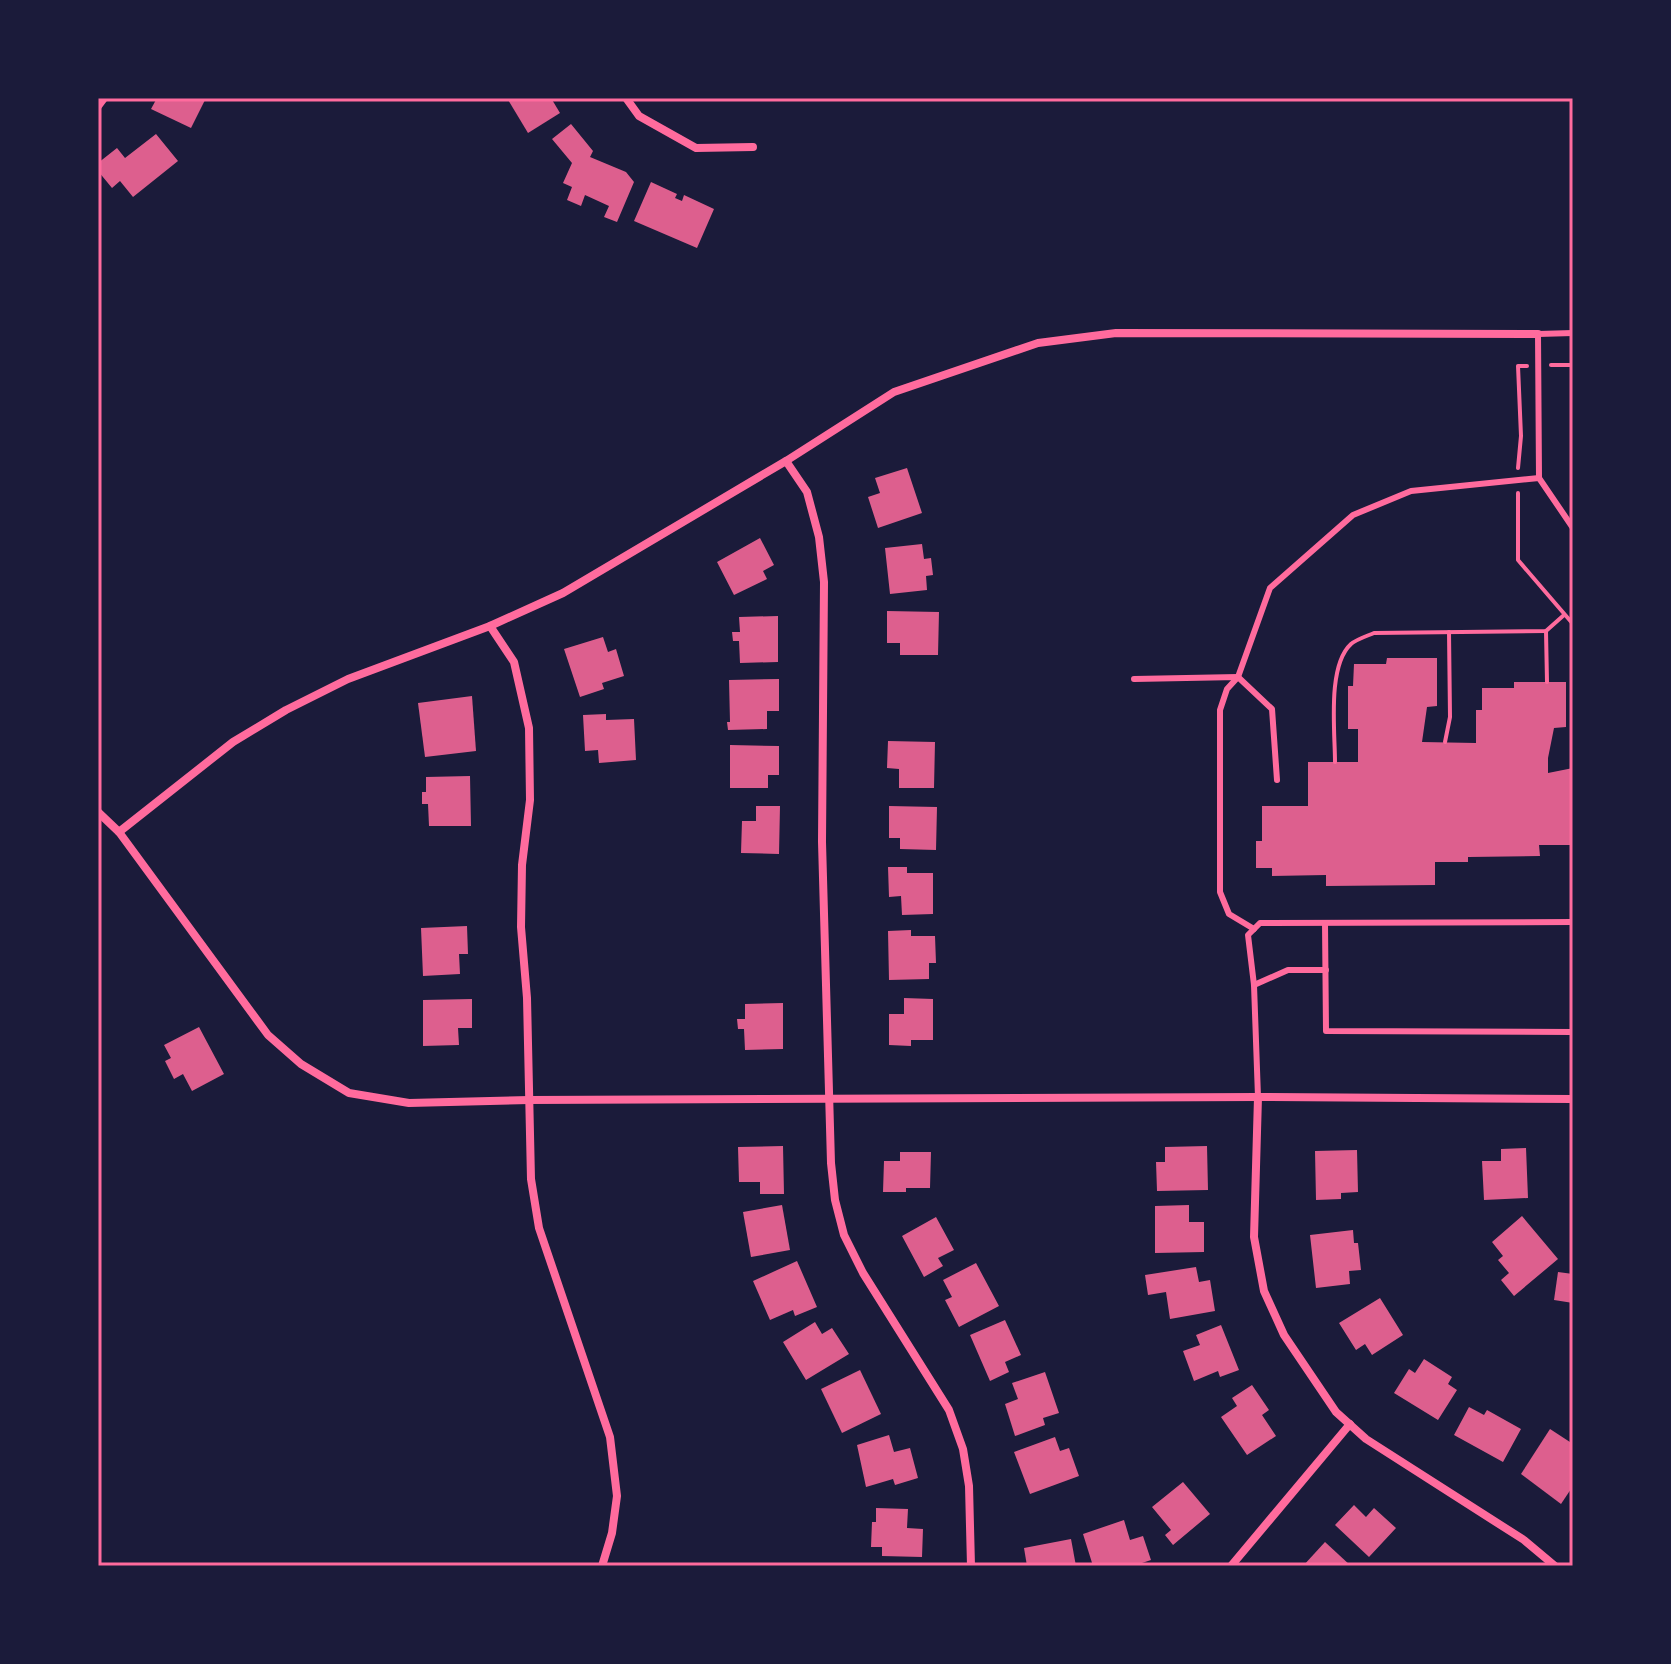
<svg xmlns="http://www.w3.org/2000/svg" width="1671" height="1664" font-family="'Asap Condensed',sans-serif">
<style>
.building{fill:#dd5f8e}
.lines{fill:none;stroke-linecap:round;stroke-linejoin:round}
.path{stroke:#ff6b9d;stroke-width:4}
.service{stroke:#ff6b9d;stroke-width:6}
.minor{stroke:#ff6b9d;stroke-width:8}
.neatline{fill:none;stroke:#ff6b9d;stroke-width:3}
</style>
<rect width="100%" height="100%" fill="#1b1b3a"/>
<g class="building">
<polygon points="157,98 206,98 191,128 151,109"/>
<polygon points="507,98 551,98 560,113 528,133"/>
<polygon points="571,124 593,151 590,157 626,172 634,182 617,222 604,217 609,206 585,195 581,206 567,200 572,187 563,183 572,163 552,139"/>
<polygon points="156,134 178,161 133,197 120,181 112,188 98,171 98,163 117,148 125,158"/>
<polygon points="651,182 677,194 675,198 682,201 684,195 714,209 697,248 634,221"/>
<polygon points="907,468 922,513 878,528 868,497 880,493 875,478"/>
<polygon points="760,538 774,565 763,571 767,579 734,595 717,562"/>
<polygon points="922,544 924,559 931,558 933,575 926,576 927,590 890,594 885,548"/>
<polygon points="887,611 939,612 938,655 900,655 900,643 887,643"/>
<polygon points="778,616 778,662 740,663 739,641 733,641 732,632 740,632 739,617"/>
<polygon points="603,637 608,652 616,649 624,676 602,683 604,689 580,697 564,649"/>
<polygon points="1387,658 1437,658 1437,706 1427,707 1422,742 1476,743 1476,710 1482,710 1482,688 1514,688 1514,682 1566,682 1566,727 1554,728 1548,758 1548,773 1573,768 1573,845 1539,845 1540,856 1468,857 1468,862 1435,862 1435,885 1326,886 1326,875 1272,876 1272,868 1256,868 1256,841 1262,841 1262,806 1308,806 1308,762 1358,762 1358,729 1348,729 1348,686 1353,686 1354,664 1386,664"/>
<polygon points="779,679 779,711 767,711 767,729 728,730 727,722 730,722 729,680"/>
<polygon points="472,696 476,751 425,757 418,703"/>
<polygon points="606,714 606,720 634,719 636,760 599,763 598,750 585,751 583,715"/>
<polygon points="888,741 935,742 934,788 899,788 899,769 887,768"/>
<polygon points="730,745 779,746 779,775 768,775 768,788 730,788"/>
<polygon points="470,776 471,826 429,826 428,804 422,804 422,792 426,792 426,777"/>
<polygon points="756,806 780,806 779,854 741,853 742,821 756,821"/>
<polygon points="889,806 937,807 936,850 900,849 900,838 889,838"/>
<polygon points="888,867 907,867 907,873 933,873 933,914 902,915 901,896 889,897"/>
<polygon points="467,926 468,954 459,954 460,974 423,976 421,928"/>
<polygon points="911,930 911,936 935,936 936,963 929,963 929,979 889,980 888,931"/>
<polygon points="904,998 933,999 933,1040 911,1040 911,1046 889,1045 889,1014 904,1014"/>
<polygon points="472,999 472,1028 458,1028 459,1045 423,1046 423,1000"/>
<polygon points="783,1003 783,1049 745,1050 744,1029 738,1029 737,1019 745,1019 745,1004"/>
<polygon points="199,1027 224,1074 192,1091 183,1074 174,1079 165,1061 171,1058 164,1045"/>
<polygon points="783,1146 784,1194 760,1194 760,1182 739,1182 738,1147"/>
<polygon points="1207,1146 1208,1190 1157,1191 1156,1162 1165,1162 1165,1147"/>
<polygon points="1526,1148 1528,1198 1484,1200 1482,1161 1501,1161 1501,1149"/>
<polygon points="1357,1150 1358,1192 1341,1193 1341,1199 1316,1200 1315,1151"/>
<polygon points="900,1152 931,1152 930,1188 906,1188 906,1192 883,1192 884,1161 900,1161"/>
<polygon points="782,1205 790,1250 751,1257 743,1212"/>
<polygon points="1189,1205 1189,1222 1204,1222 1204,1252 1155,1253 1155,1206"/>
<polygon points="1522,1216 1558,1259 1514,1296 1501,1280 1509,1273 1498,1260 1503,1256 1492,1242"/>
<polygon points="936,1217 954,1250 938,1258 943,1266 924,1277 902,1236"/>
<polygon points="1353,1230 1354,1243 1358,1243 1361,1270 1349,1271 1350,1284 1316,1288 1310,1235"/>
<polygon points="797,1261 817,1307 795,1316 793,1310 770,1320 753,1281"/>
<polygon points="976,1263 999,1306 959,1327 945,1300 952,1297 943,1280"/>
<polygon points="1196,1267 1199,1282 1210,1280 1215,1311 1170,1319 1166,1292 1148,1295 1145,1275"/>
<polygon points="1558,1272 1573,1274 1573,1303 1554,1300"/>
<polygon points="1380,1298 1403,1335 1372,1355 1365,1344 1356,1350 1339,1323"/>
<polygon points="1005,1320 1021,1355 1005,1362 1009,1372 990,1381 970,1335"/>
<polygon points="815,1322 822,1334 832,1328 849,1354 806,1380 783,1342"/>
<polygon points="1221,1325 1239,1370 1220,1377 1218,1371 1194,1381 1183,1351 1200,1345 1196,1335"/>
<polygon points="1424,1359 1452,1377 1448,1384 1457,1390 1438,1420 1394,1393 1409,1369 1415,1373"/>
<polygon points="860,1370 881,1414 842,1433 821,1389"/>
<polygon points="1045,1372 1059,1413 1043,1418 1045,1425 1015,1436 1005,1404 1018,1399 1012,1383"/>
<polygon points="1252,1385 1269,1410 1262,1415 1276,1436 1247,1455 1221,1417 1237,1406 1232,1398"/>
<polygon points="1469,1407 1484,1415 1487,1410 1521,1429 1503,1462 1454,1435"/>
<polygon points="1550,1429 1573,1444 1573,1486 1561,1504 1521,1474"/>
<polygon points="889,1435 894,1452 910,1448 918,1478 895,1485 893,1479 866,1487 857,1445"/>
<polygon points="1055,1437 1060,1451 1069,1448 1079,1476 1030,1494 1014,1452"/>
<polygon points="1183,1482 1210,1514 1173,1545 1165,1535 1171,1530 1152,1507"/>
<polygon points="1354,1505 1366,1517 1374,1508 1396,1528 1369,1557 1335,1525"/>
<polygon points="876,1508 908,1509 907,1528 923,1529 922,1557 882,1556 882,1547 871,1547 872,1522 876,1522"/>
<polygon points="1124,1520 1130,1540 1143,1536 1151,1560 1133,1566 1093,1566 1083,1534"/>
<polygon points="1071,1539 1076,1566 1027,1566 1024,1548"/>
<polygon points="1325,1542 1351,1566 1303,1566"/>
</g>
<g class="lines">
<g class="path">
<polyline points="1551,365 1573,365"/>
<polyline points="1518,468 1521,436 1518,366 1527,366"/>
<polyline points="1518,493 1518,560 1573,624"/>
<polyline points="1546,631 1547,682"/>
<polyline points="1445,742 1450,717 1449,632"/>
<path d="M1335,762c0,-31 -8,-96 16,-118 6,-5 16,-8 23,-11l172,-2 18,-16"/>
</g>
<g class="service">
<polyline points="1573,333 1538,334 1539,478 1573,528"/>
<polyline points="1134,679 1238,677 1272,709 1277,780"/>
<polyline points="1325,923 1326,1031 1573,1032"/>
<polyline points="1254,929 1229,914 1220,892 1220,710 1227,689 1238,677 1270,588 1353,515 1411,491 1539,478"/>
<polyline points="1254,985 1288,970 1326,970"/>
<polyline points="1258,1097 1254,985 1248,935 1260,923 1573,922"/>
</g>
<g class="minor">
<polyline points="626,98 639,116 696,148 753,147"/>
<polyline points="98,106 104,98"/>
<polyline points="786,461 807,492 819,537 824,582 822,842 831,1163 835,1200 844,1235 863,1273 949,1410 963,1449 969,1486 971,1566"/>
<polyline points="490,626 514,662 529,728 530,800 522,865 521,927 527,998 531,1179 539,1228 610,1437 617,1496 612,1533 602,1566"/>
<polyline points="98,812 119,832 268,1035 301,1064 349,1093 409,1103 529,1100 1258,1097 1573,1099"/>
<polyline points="119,832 233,742 286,710 348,679 490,626 563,593 786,461 894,392 1038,343 1116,333 1538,334"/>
<polyline points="1258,1097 1254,1237 1264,1291 1284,1335 1336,1412 1366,1439 1524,1540 1555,1566"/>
<polyline points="1231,1566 1350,1424"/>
</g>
</g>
<rect width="1671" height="1664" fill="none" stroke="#1b1b3a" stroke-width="200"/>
<rect x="100" y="100" width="1471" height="1464" class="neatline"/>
</svg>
